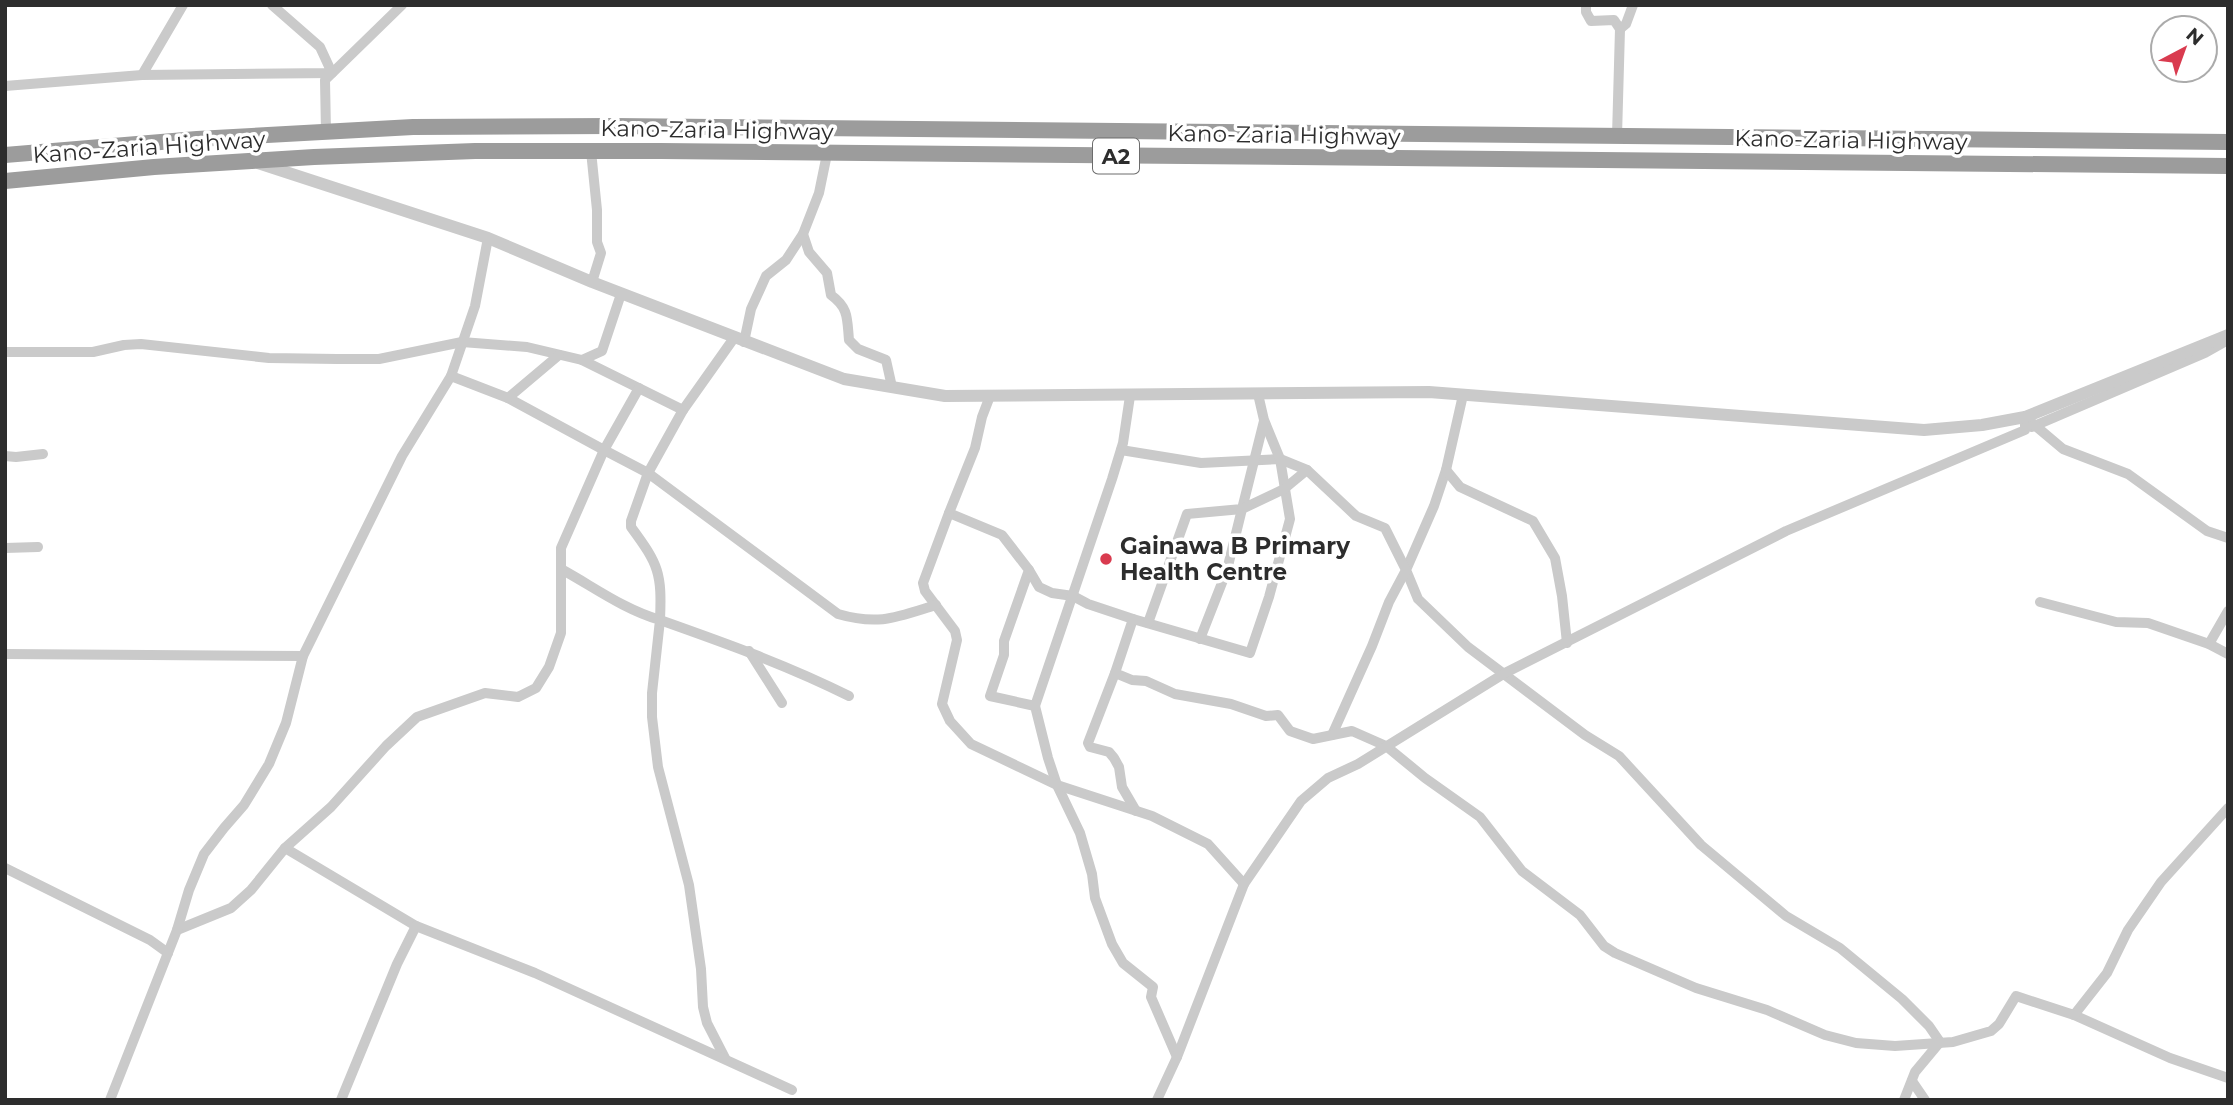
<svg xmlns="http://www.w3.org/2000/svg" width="2233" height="1105" font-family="Montserrat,sans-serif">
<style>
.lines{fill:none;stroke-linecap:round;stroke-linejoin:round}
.minor{stroke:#cacaca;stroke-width:10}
.tertiary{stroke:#cacaca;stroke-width:12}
.trunk{stroke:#9c9c9c;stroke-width:16}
.poi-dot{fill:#d93b4f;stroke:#fff;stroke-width:2.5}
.labels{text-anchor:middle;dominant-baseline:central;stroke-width:7;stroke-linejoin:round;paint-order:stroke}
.shield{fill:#fff;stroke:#6c6c6c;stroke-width:2}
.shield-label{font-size:21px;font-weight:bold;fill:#2d2d2d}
.street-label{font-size:23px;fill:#2d2d2d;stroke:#fff}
.poi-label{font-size:23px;font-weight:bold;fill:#2d2d2d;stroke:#fff;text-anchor:start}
</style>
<rect width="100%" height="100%" fill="#fff"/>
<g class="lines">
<g class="minor">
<polyline points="183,5 142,75 332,73 320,47 272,5"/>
<polyline points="1586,5 1586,12 1591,21 1614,20 1620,29 1617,136"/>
<polyline points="1620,29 1626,24 1633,5"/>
<polyline points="5,86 142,75"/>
<polyline points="326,132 325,80 402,5"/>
<polyline points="591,151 597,210 597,242 601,253 592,282"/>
<path d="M803,234l6,18 18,21 4,22c18,13 16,24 18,45l9,9 28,11 6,27"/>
<polyline points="744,342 751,309 766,276 786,260 803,234 819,193 827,154"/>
<polyline points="5,352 93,352 124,345 141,344 269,358 337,359 379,359 462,342 527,347 582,360 683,410 734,338"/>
<polyline points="582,360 602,351 621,294"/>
<polyline points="451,376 475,306 488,238"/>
<polyline points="1463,395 1446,470 1434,506 1406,570 1418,599 1468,647 1585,735 1619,756 1701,845 1786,916 1840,948 1902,999 1929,1026 1940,1042"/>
<polyline points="990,396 982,417 975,448 949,513 1002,535 1029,570 1004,641 1004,655 990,696 1035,706 1048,758 1057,785 1080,833 1092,874 1095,898 1112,944 1123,963 1153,987 1151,997 1177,1057"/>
<polyline points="508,398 604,450 639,388"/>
<polyline points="2032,427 2205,353 2228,340"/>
<polyline points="1121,450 1201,463 1280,459 1307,470 1356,516 1385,528 1406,570 1389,602 1372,646 1332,735"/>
<polyline points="5,456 16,457 43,454"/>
<polyline points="1446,470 1460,487 1533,521 1555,558 1562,596 1567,643"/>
<polyline points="949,513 923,583 925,591 955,631 957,640 942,704 950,721 971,744 1057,785 1152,816 1208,844 1244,884"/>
<polyline points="5,548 38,547"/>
<path d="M561,569c33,18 62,40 99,51l-8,73v24l6,50 31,118 12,84 2,38 4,16 18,35"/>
<polyline points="1029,570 1039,587 1052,593 1073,596 1088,604 1133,619 1115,673 1132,680 1146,681 1175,694 1231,704 1266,716 1278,715 1290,731 1313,739 1352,731 1386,746 1425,778 1480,817 1522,871 1580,915 1604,946 1615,953 1696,988 1767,1010 1825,1035 1856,1043 1895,1046 1953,1042 1991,1031 1999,1024 2016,996 2074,1015 2170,1058 2228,1078"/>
<polyline points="2040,602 2116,622 2148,623 2209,644 2228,654"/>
<polyline points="1133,619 1250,653 1269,597 1290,519 1280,459 1264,420 1258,394"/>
<polyline points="1148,623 1187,514 1242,509 1264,421"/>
<polyline points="1200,639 1227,570 1242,509 1284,489 1307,470"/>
<polyline points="2209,644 2228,611"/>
<polyline points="749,651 782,703"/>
<polyline points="5,654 303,656"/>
<polyline points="1115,673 1088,743 1090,747 1109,752 1114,758 1119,767 1122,787 1136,811"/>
<path d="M849,696c-62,-31 -124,-53 -189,-76 2,-47 -1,-55 -29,-93v-6l17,-48 190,141c41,12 59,3 98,-9"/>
<polyline points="1035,706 1112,479 1123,443 1130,396"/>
<polyline points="285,848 416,926 535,973 792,1090"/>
<polyline points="5,868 150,940 168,953"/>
<polyline points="177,930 231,908 251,890 285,848 331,807 386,746 417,717 485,693 518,697 536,688 549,667 561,633 561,548 604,450 648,473 683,410"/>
<polyline points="2074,1015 2107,973 2128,930 2161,882 2228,808"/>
<polyline points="1912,1081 1925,1100"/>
<polyline points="110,1100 177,930 189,890 204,854 224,828 244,805 269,764 286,723 303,656 402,456 451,376 508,398 559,355"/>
<polyline points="341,1100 397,964 416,926"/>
<polyline points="1157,1100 1177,1057 1244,884 1301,801 1328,778 1358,764 1505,673 1786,531 2025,430 2025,417 2063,449 2128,474 2207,531 2228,538"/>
<polyline points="1904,1100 1915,1072 1940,1042"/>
</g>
<polyline class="tertiary" points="258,163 488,238 592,282 844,379 945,396 1429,392 1924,430 1982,425 2025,417 2228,335"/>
<g class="trunk">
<polyline points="5,155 197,139 413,127 613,126 2228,142"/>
<polyline points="5,181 154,167 314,157 475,151 661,151 2228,166"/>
</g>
</g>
<circle class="poi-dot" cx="1106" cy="559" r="7"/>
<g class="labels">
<rect class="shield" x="1093" y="138.5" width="46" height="35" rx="5"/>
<g class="shield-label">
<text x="1116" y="156">A2</text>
</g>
<g class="street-label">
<text transform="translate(717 130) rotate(1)">Kano-Zaria Highway</text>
<text transform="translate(1284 135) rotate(1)">Kano-Zaria Highway</text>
<text transform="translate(1851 140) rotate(1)">Kano-Zaria Highway</text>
<text transform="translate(149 147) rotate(-4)">Kano-Zaria Highway</text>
</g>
<g class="poi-label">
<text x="1120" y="546">Gainawa B Primary<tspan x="1120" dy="26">Health Centre</tspan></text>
</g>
</g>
<rect width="2233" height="1105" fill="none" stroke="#2d2d2d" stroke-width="14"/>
<g transform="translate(2184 49) rotate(41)"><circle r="33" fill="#ffffff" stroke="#ababab" stroke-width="2"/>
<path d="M0-5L12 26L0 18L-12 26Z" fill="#d93b4f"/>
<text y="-10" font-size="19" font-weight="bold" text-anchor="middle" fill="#2d2d2d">N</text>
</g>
</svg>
